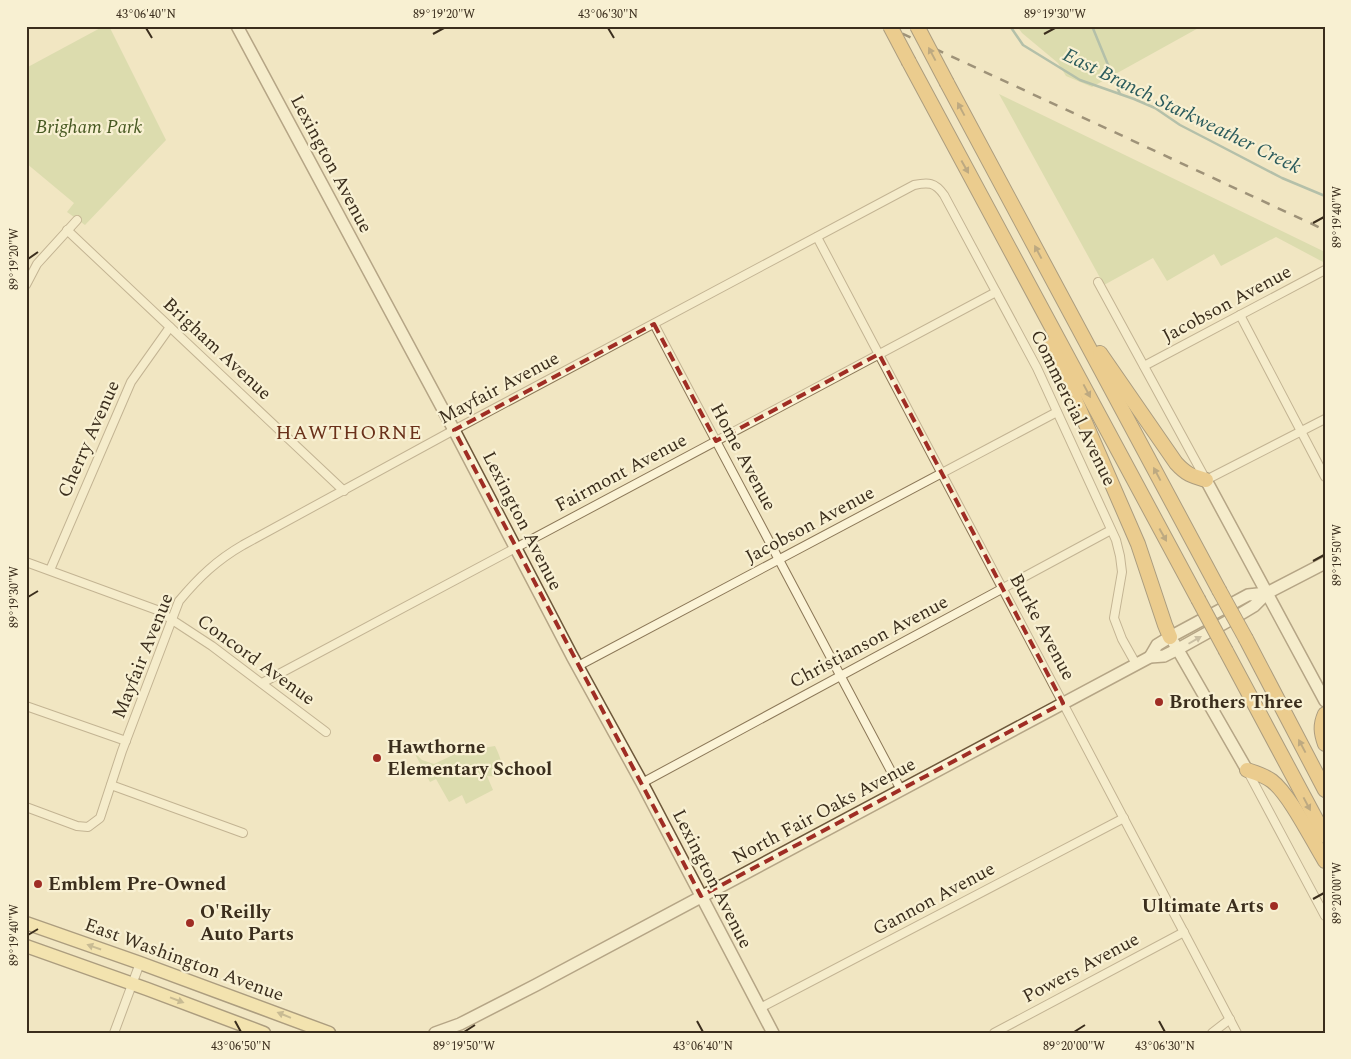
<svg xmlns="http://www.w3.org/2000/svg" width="1351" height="1059" font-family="Spectral,serif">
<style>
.green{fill:#c4d095}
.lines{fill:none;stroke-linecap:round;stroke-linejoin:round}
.stream{stroke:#6b928b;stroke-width:2.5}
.street-casing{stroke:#8c7858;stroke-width:10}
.secondary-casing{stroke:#6e583b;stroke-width:14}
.primary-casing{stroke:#59452c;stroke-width:15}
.highway-casing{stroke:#59452c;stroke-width:16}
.street{stroke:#fbf3d6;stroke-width:8}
.secondary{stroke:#fbf3d6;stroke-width:11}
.primary{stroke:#f6e098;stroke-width:12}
.highway{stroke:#e5ae4e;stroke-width:14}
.rail{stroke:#3b2e1d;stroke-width:2.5;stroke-dasharray:9 9;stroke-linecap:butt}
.highway-bridge-casing{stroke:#59452c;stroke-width:16;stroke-linecap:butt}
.highway-bridge{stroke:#e5ae4e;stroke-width:14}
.oneway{fill:#7f6131}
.oneway2{fill:#9b907a}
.oneway3{fill:#98875a}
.marked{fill:none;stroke:#9f2d24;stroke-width:4;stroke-dasharray:10 6;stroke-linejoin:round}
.ticks{fill:none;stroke:#3b2e1d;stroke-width:2}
.poi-dot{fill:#9f2d24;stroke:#f8f0d2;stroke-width:2}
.labels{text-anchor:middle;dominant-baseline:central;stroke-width:4.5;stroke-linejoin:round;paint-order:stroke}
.park-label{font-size:19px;font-style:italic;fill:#475922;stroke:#f8f0d2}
.street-label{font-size:19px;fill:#3b2e1d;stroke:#f8f0d2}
.poi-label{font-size:19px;font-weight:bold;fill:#3b2e1d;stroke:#f8f0d2;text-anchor:start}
.water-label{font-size:20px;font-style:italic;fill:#2b5b5c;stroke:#f8f0d2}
.neighbourhood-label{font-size:20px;letter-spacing:1px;fill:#6a311a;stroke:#f8f0d2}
.neatline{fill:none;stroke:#3b2e1d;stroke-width:2}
.ticks-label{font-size:12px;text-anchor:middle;fill:#3b2e1d}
</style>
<rect width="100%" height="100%" fill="#f1e6c2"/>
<g class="green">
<polygon points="104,26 109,26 166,140 85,225 67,212 74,203 26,163 26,68"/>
<polygon points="1017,26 1202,26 1092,87 1066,76 1058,63 1022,33"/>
<polygon points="999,94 1325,252 1325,263 1276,237 1221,266 1214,254 1167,281 1153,258 1104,285"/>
<path d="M472,746l3,7 8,-5 12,-2c5,10 9,20 6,31l-14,-1 6,14 -27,14 -4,-9 -13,7 -13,-23 -6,3 -15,-28h1l6,6 12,4z"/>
</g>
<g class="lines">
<g class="stream">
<polyline points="1010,26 1023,45 1080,80 1134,99 1155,108 1180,125 1209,140 1282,178 1325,196"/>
<polyline points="1092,26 1120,94"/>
</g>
<g class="street-casing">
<g id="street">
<polyline points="67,230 344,491"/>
<polyline points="817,237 1237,1033"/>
<polyline points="1098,282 1206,480 1325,419"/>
<polyline points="26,285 37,264 77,220"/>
<polyline points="1240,315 1325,477"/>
<polyline points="654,324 901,790"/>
<polyline points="1144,366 1325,270"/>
<polyline points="26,562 157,610 212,646 326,732"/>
<polyline points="50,570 131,382 170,327"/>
<polyline points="578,666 1057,412"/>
<polyline points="262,683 996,292"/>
<polyline points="26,706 126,741"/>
<polyline points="1247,770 1325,916"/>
<polyline points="642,783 1111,530"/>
<polyline points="111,785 243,833"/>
<path d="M26,807l51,19 11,1 12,-9 22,-67 57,-150c20,-24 38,-41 64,-56l211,-115 460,-245c14,-3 21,-3 30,10l93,173 79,172 4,16 2,16 -8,46 8,21 14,25"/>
<polyline points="760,1008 1124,818"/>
<polyline points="114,1033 140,963"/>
<polyline points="994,1033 1184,932"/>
<polyline points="1212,1033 1230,1019"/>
</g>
</g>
<g class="secondary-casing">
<g id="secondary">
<polyline points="237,26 454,430 572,656 642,783 773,1033"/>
<polyline points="1206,480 1325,701"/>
<polyline points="1174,643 1247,770"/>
<polyline points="1150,657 1157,645 1170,637 1248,595 1267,593"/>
<polyline points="435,1033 460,1024 536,985 1150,657 1164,656 1178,649 1239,615 1254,606 1267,593 1325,563"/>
</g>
</g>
<g class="primary-casing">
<g id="primary">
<polyline points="26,923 140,963 329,1033"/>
<polyline points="26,946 147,989 264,1033"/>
</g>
</g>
<g class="highway-casing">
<g id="highway">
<polyline points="909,62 1198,599"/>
<polyline points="947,83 1219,590"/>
<polyline points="1051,344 1138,544 1165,625 1170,637"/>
<path d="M1100,353l76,110c11,12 16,13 30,17"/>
<polyline points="1246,639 1325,790"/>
<polyline points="1226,651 1325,836"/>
<path d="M1325,714c-5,11 -4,19 0,30"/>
<path d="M1247,770c9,3 17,5 25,11 18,14 40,59 53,80"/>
</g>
</g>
<use href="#street" class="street"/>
<use href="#secondary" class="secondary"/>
<use href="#primary" class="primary"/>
<use href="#highway" class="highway"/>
<polyline class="rail" points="886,26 1325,230"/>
<g class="highway-bridge-casing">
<g id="highway-bridge">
<polyline points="890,26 909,62"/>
<polyline points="917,26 947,83"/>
<polyline points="1219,590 1246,639"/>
<polyline points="1198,599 1226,651"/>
</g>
</g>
<use href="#highway-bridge" class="highway-bridge"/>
</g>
<defs><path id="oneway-solid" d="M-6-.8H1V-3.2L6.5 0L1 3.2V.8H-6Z" transform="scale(1.25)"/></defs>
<g class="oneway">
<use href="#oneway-solid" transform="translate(932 54) rotate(-118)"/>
<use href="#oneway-solid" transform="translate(961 109) rotate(-118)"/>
<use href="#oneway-solid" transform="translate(965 167) rotate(61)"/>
<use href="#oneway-solid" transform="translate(1038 252) rotate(-118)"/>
<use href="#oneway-solid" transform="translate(1087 391) rotate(62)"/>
<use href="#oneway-solid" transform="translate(1157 474) rotate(-118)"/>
<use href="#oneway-solid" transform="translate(1163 535) rotate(61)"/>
<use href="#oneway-solid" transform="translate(1302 746) rotate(-118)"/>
<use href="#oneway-solid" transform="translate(1307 804) rotate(62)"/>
</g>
<use class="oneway2" href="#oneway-solid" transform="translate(1195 640) rotate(-30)"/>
<g class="oneway3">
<use href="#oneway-solid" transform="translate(94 947) rotate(-161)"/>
<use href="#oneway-solid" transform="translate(177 1000) rotate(21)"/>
<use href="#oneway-solid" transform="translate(284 1015) rotate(-158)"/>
</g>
<path d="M0 0H1351V1059H0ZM654,324l62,117 163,-87 184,349 -362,193 -247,-466z" fill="#f1e6c2" fill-opacity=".55" fill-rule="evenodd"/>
<path class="marked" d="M654,324l62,117 163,-87 184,349 -362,193 -247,-466z"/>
<path class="ticks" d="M146,28l6,10M608,28l6,10M433,34l11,-6M1044,34l11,-6M1313,223l11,-6M28,259l10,-7M1313,561l11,-6M28,597l10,-6M1313,899l11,-6M28,935l10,-6M235,1021l6,11M697,1021l6,11M1159,1021l6,11M464,1032l11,-7M1074,1032l11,-7"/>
<g class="poi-dot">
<circle cx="1159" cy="702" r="5"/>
<circle cx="377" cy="758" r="5"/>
<circle cx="38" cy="884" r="5"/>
<circle cx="1274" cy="906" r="5"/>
<circle cx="190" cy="923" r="5"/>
</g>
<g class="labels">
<g class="park-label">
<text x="89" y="127">Brigham Park</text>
</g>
<g class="street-label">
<text transform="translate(331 164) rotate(62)">Lexington Avenue</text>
<text transform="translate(1227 304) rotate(-28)">Jacobson Avenue</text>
<text transform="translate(217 349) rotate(43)">Brigham Avenue</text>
<text transform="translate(499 388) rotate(-28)">Mayfair Avenue</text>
<text transform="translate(1073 408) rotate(64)">Commercial Avenue</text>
<text transform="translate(89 439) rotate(-66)">Cherry Avenue</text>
<text transform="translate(743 457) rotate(62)">Home Avenue</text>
<text transform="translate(621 473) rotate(-28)">Fairmont Avenue</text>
<text transform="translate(522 521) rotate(63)">Lexington Avenue</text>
<text transform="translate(810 525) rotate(-28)">Jacobson Avenue</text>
<text transform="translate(1042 627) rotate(62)">Burke Avenue</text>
<text transform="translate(869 642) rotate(-28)">Christianson Avenue</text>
<text transform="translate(143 656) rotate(-68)">Mayfair Avenue</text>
<text transform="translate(256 660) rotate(36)">Concord Avenue</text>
<text transform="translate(824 811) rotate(-28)">North Fair Oaks Avenue</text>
<text transform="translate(712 879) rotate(63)">Lexington Avenue</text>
<text transform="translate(934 899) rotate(-28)">Gannon Avenue</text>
<text transform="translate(184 960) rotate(20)">East Washington Avenue</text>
<text transform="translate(1081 968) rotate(-28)">Powers Avenue</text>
</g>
<g class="poi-label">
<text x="1169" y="702">Brothers Three</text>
<text x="387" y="747">Hawthorne<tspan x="387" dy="22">Elementary School</tspan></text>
<text x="48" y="884">Emblem Pre-Owned</text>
<text x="1264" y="906" text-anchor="end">Ultimate Arts</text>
<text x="200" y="912">O'Reilly<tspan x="200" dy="22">Auto Parts</tspan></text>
</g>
<g class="water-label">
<text transform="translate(1182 111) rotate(26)">East Branch Starkweather Creek</text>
</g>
<g class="neighbourhood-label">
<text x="349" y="433">HAWTHORNE</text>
</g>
</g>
<rect width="1351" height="1059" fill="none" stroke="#f8f0d2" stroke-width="55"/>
<rect x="28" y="28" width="1296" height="1004" class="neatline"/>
<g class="ticks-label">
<text x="146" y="18">43°06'40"N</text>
<text x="444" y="18">89°19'20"W</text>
<text x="608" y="18">43°06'30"N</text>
<text x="1055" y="18">89°19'30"W</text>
<text transform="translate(1337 217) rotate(-90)" y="4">89°19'40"W</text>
<text transform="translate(14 259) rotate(-90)" y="4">89°19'20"W</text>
<text transform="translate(1337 555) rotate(-90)" y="4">89°19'50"W</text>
<text transform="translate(14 597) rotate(-90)" y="4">89°19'30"W</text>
<text transform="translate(1337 893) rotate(-90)" y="4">89°20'00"W</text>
<text transform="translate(14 935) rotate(-90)" y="4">89°19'40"W</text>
<text x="241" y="1050">43°06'50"N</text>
<text x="464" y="1050">89°19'50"W</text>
<text x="703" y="1050">43°06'40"N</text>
<text x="1074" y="1050">89°20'00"W</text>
<text x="1165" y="1050">43°06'30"N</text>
</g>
</svg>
